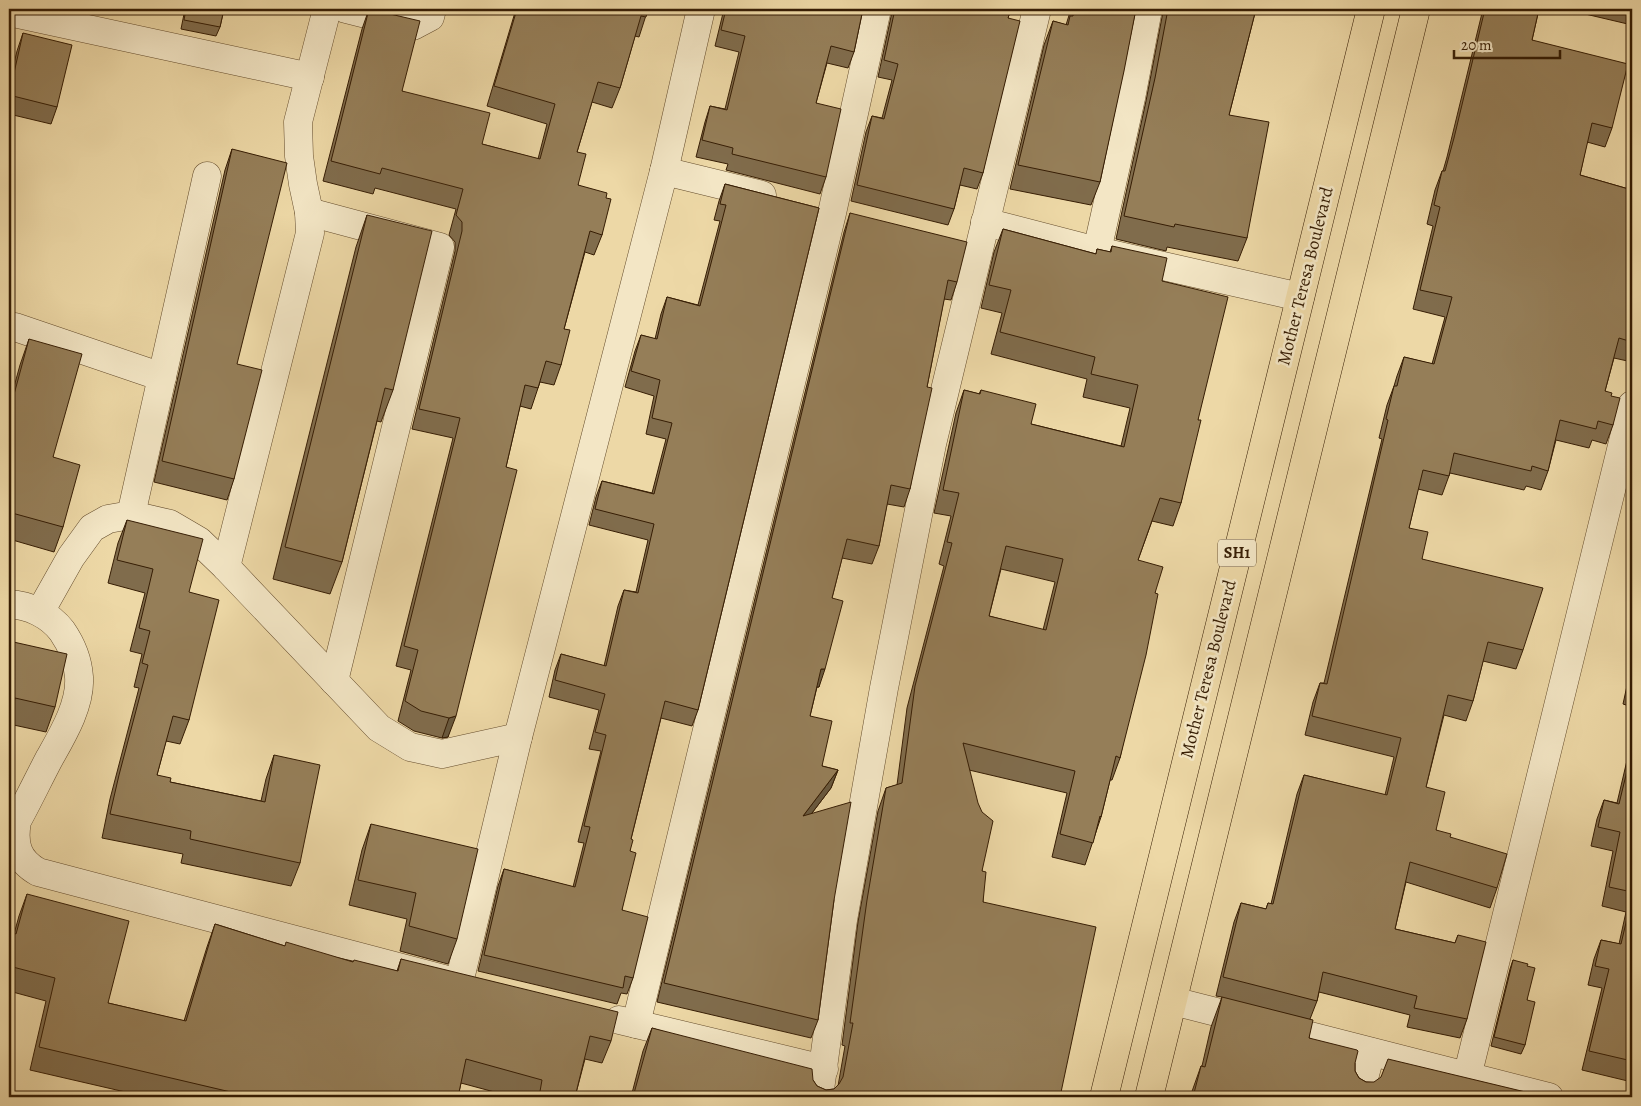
<svg xmlns="http://www.w3.org/2000/svg" width="1641" height="1106" font-family="Alegreya,serif">
<style>
.lines{fill:none;stroke-linecap:round;stroke-linejoin:round}
.minor-casing{stroke:#644c2c;stroke-width:29}
.major-casing{stroke:#361d04;stroke-width:29}
.minor{stroke:#f3e6c5;stroke-width:28}
.major{stroke:#edd8a6;stroke-width:28}
.wall{fill:#806c4c;stroke:#361d04;fill-rule:evenodd}
.shaded-wall{fill:#68583e;stroke:#361d04}
.building{fill:#957e58;stroke:#361d04;fill-rule:evenodd}
.labels{text-anchor:middle;dominant-baseline:central;stroke-width:5;stroke-linejoin:round;paint-order:stroke}
.shield{fill:#f3e6c5;stroke:#6f593e;stroke-width:1}
.shield-label{font-size:16px;font-weight:bold;fill:#361d04}
.street-label{font-size:18px;fill:#361d04;stroke:#f3e6c5}
</style>
<rect width="100%" height="100%" fill="#edd8a6"/>
<filter id="stains"><feTurbulence type="fractalNoise" baseFrequency=".004" numOctaves="4"/><feColorMatrix values="0 0 0 0 .2 0 0 0 0 .09 0 0 0 0 .02 0 0 0 .5 -.17"/></filter>
<radialGradient id="worn" r=".72"><stop offset=".6" stop-color="#630" stop-opacity="0"/><stop offset="1" stop-color="#630" stop-opacity=".3"/></radialGradient>
<g class="lines">
<g class="minor-casing">
<g id="minor">
<polyline points="346,9 413,26 430,17 432,9"/>
<polyline points="9,12 310,77"/>
<polyline points="664,171 762,195"/>
<polyline points="309,212 440,247 334,681"/>
<polyline points="985,222 1097,251 1300,297"/>
<polyline points="1097,251 1131,98 1148,9"/>
<polyline points="9,328 15,327 162,377"/>
<polyline points="131,515 207,176"/>
<polyline points="226,567 310,233 309,212 303,184 299,156 298,122 327,9"/>
<path d="M9,604c20,1 41,11 53,27 9,13 16,30 17,46 2,28 -17,59 -30,82 -11,21 -21,42 -32,62 -4,23 0,39 21,51l421,111 59,-246 146,-566 37,-162"/>
<polyline points="40,612 71,557 92,528 108,519 131,515 170,524 199,541 226,567 379,728 410,747 442,754 518,737"/>
<polyline points="1173,1001 1549,1097"/>
<polyline points="619,1020 824,1069"/>
<polyline points="636,1024 832,213 877,9"/>
<polyline points="1467,1077 1632,405"/>
<polyline points="819,1097 843,920 884,688 932,444 1037,9"/>
<polyline points="1359,1097 1371,1052"/>
</g>
</g>
<g class="major-casing">
<g id="major">
<polyline points="1104,1097 1371,9"/>
<polyline points="1149,1097 1416,9"/>
</g>
</g>
<use href="#minor" class="minor"/>
<use href="#major" class="major"/>
</g>
<g class="wall">
<polygon points="72,9 83,9 82,11"/>
<polygon points="185,9 224,9 220,27 216,36 181,29"/>
<polygon points="369,9 402,91 482,144 538,159 547,124 487,106 516,9 648,9 639,37 635,36 620,88 612,108 592,102 577,152 578,185 606,198 602,235 594,255 585,252 564,329 561,365 554,385 540,382 531,409 520,406 506,467 448,737 442,738 414,731 398,721 411,670 396,666 453,438 412,429 455,251 455,242 449,235 456,209 375,188 373,194 323,181 362,29"/>
<polygon points="670,9 686,9 684,12"/>
<polygon points="724,9 863,9 854,52 848,68 827,63 816,103 826,177 820,194 726,170 728,164 696,157 705,122 710,106 725,109 739,52 715,46"/>
<polygon points="892,9 1011,9 1008,18 983,173 977,189 960,185 954,209 948,225 851,201 866,132 872,116 882,118 892,80 878,77 892,12"/>
<polygon points="1071,9 1136,9 1100,182 1091,205 1010,189 1044,45 1053,21 1066,25"/>
<polygon points="1163,9 1256,9 1229,115 1247,238 1238,261 1167,247 1166,251 1116,239 1146,101 1163,12"/>
<polygon points="1280,9 1299,9 1298,12"/>
<polygon points="1483,9 1539,9 1532,40 1612,128 1605,147 1587,142 1580,175 1632,190 1632,362 1614,358 1605,391 1611,396 1613,425 1606,444 1592,440 1589,448 1556,440 1548,471 1541,490 1526,486 1524,490 1450,473 1442,495 1418,489 1409,528 1422,559 1523,650 1516,669 1483,661 1473,701 1466,721 1444,715 1426,787 1436,830 1450,837 1497,888 1490,908 1406,882 1395,929 1455,943 1458,935 1467,1019 1460,1038 1407,1027 1410,1015 1319,992 1317,1001 1310,1019 1309,1038 1355,1063 1355,1071 1359,1078 1366,1082 1538,1097 1190,1097 1201,1066 1202,1066 1211,1027 1222,997 1216,996 1234,922 1241,903 1266,909 1268,903 1271,904 1297,794 1304,775 1385,795 1394,757 1305,735 1313,702 1320,683 1324,683 1382,439 1379,438 1387,405 1394,386 1397,376 1404,357 1432,364 1445,317 1413,309 1433,226 1427,224 1435,190 1442,171 1443,171 1447,157"/>
<polygon points="1564,9 1632,9 1632,25"/>
<polygon points="23,33 57,107 51,124 9,114 9,84 17,51"/>
<polygon points="232,149 234,479 227,500 154,482 225,170"/>
<polygon points="725,184 819,208 698,710 692,726 661,718 631,839 630,851 622,910 633,978 627,994 621,993 617,1004 478,971 498,886 504,869 573,887 584,843 578,842 601,751 589,749 599,710 549,697 555,670 561,654 604,666 618,606 624,590 636,592 648,540 589,525 596,497 602,481 652,493 666,439 646,434 654,396 625,387 635,351 641,335 655,339 661,314 667,297 698,305 720,221 714,220 719,201"/>
<polygon points="850,213 957,282 951,300 944,299 927,387 910,489 904,507 887,504 879,546 872,564 842,558 832,598 819,687 817,687 810,716 822,766 838,770 831,788 812,813 834,900 818,1020 811,1038 657,1002 844,232"/>
<polygon points="367,215 393,390 381,422 377,421 342,562 330,594 273,579 356,247"/>
<path d="M1003,229l93,25 1,-5 13,3 2,-6 50,35 36,139 -17,83 -8,23 -21,-5 -14,39 17,33 -35,165 -8,22h-2l-9,37 -16,48 -33,-8 15,-64 -98,-23 13,101 1,31 77,195h-429l12,-46 9,-23 161,52 4,6 9,4 8,-1 4,-3 7,-40 -3,-1 16,-123 20,-111 8,-23 11,-3 10,-77 37,-142 -5,-2 12,-48 -17,-3 22,-100 8,-23 15,4 2,-4 50,34 90,22 9,-38 -47,-11 4,-18 -96,-25 11,-41 -21,-5 13,-56zM1001,569l54,13 -12,48 -54,-14z"/>
<polygon points="29,339 53,457 63,527 54,552 9,539 9,405 20,365"/>
<polygon points="127,520 189,592 189,720 180,744 166,741 157,775 170,782 261,801 266,779 274,755 300,863 291,886 181,863 183,854 102,838 110,799 139,688 134,687 142,654 130,651 145,593 108,583 118,543"/>
<polygon points="9,641 55,707 46,732 9,724"/>
<polygon points="1632,663 1632,707 1623,704"/>
<polygon points="1632,739 1632,1082 1582,1070 1602,988 1588,985 1594,959 1601,940 1619,944 1626,912 1602,906 1613,851 1591,846 1597,819 1604,800 1617,803"/>
<polygon points="371,824 457,939 448,964 400,951 407,919 349,905 362,850"/>
<polygon points="27,894 108,1003 184,1021 207,947 215,924 285,946 397,971 401,959 611,1041 602,1063 585,1059 575,1097 513,1097 461,1083 458,1097 147,1097 30,1070 46,1001 9,991 9,933 14,934 19,916"/>
<polygon points="1513,960 1527,966 1527,1000 1525,1045 1521,1054 1491,1046 1510,969"/>
</g>
<g class="shaded-wall">
<polygon points="821,669 825,669 819,687 814,687"/>
<polygon points="456,716 448,737 442,738 449,718"/>
<polygon points="838,770 831,788 796,834 803,816"/>
</g>
<g class="building">
<polygon points="186,9 224,9 220,27 184,20"/>
<polygon points="369,9 420,21 402,91 490,113 482,144 540,159 555,104 494,86 517,9 648,9 646,17 641,16 620,88 598,82 577,152 586,154 578,185 607,193 606,198 611,199 602,235 590,231 564,329 570,330 561,365 546,361 538,388 525,385 506,467 517,470 456,716 449,718 421,711 405,701 418,650 404,646 460,418 419,409 462,231 462,222 456,215 463,189 382,168 380,174 331,161"/>
<polygon points="726,9 863,9 854,52 831,46 816,103 841,109 826,177 732,154 733,148 702,140 710,106 727,110 745,36 721,30"/>
<polygon points="895,9 1011,9 1008,18 1020,21 983,173 964,168 954,209 857,185 872,116 884,119 898,64 884,60"/>
<polygon points="1074,9 1136,9 1124,71 1100,182 1018,165 1053,21 1068,25 1070,16 1073,16"/>
<polygon points="1168,9 1256,9 1229,115 1269,122 1247,238 1175,224 1174,227 1124,216 1155,78"/>
<polygon points="1485,9 1539,9 1532,40 1628,64 1612,128 1592,123 1580,175 1632,190 1632,342 1619,338 1605,391 1612,393 1611,396 1620,398 1613,425 1598,421 1596,429 1560,420 1548,471 1532,466 1531,471 1454,453 1449,476 1423,470 1409,528 1428,532 1422,559 1543,588 1523,650 1488,642 1473,701 1448,695 1426,787 1445,792 1436,830 1451,834 1450,837 1507,854 1497,888 1410,862 1395,929 1455,943 1458,935 1486,942 1467,1019 1414,1008 1417,996 1323,972 1317,1001 1223,977 1241,903 1266,909 1268,903 1273,904 1304,775 1387,795 1401,738 1312,716 1320,683 1327,684 1388,420 1386,419 1394,386 1397,386 1404,357 1434,364 1452,297 1420,290 1440,207 1434,205 1442,171 1445,171 1454,138"/>
<polygon points="23,33 72,45 57,107 9,95"/>
<polygon points="232,149 287,163 237,364 262,370 234,479 162,461"/>
<polygon points="725,184 819,208 698,710 665,701 631,839 633,840 630,851 636,853 622,910 648,917 633,978 625,976 623,988 484,955 504,869 575,887 590,827 584,826 606,735 595,732 605,694 555,680 561,654 606,666 624,590 638,593 654,524 595,509 602,481 654,494 672,423 652,418 660,380 631,371 641,335 657,339 667,297 700,306 726,205 720,204"/>
<polygon points="9,185 11,186 9,196"/>
<polygon points="850,213 967,242 957,282 948,280 927,387 932,388 910,489 891,485 879,546 847,539 832,598 843,601 825,669 821,669 810,716 832,721 822,766 838,770 803,816 851,802 834,900 818,1020 664,983"/>
<polygon points="367,215 432,231 393,390 385,388 342,562 285,547"/>
<path d="M1003,229l93,25 1,-5 14,3 1,-6 55,12 -5,23 66,16 -30,123h3l-20,83 -21,-5 -22,62 25,7 -8,26 3,1 -12,61 -26,103 -4,-2 -15,61 -1,-1 -7,27 -33,-9 15,-63 -112,-28 15,60 4,9 11,9 -11,50 4,1 -3,30 113,25 -36,170h-427l19,-69 160,41 1,11 4,6 9,4 8,-1 5,-5 4,-7 10,-54h-3l17,-123 19,-112 16,-5 13,-97 37,-143 -5,-1 12,-49 -16,-3 21,-100 16,4 1,-4 55,14 -5,20 93,23 14,-62 -47,-11 4,-17 -95,-25 11,-42 -22,-5zM1006,546l57,13 -17,71 -57,-14z"/>
<polygon points="29,339 82,354 53,457 80,465 63,527 12,513 9,526 9,413"/>
<polygon points="127,520 203,539 189,592 219,600 189,720 173,716 157,775 171,778 170,782 265,802 274,755 320,765 300,863 190,839 191,831 110,814 119,775 148,665 142,663 150,631 139,628 153,569 117,560"/>
<polygon points="9,641 67,654 55,707 15,698 9,727"/>
<polygon points="1632,674 1632,686 1630,685"/>
<polygon points="1632,750 1632,892 1609,887 1620,832 1598,827 1604,800 1619,804"/>
<polygon points="371,824 478,849 457,939 409,926 416,893 358,880"/>
<polygon points="27,894 129,921 108,1003 186,1021 215,924 285,946 286,942 353,962 354,960 398,971 401,959 618,1012 611,1041 590,1036 575,1097 539,1097 542,1080 466,1059 458,1097 252,1097 39,1047 55,978 9,966 9,932 16,934"/>
<polygon points="1632,897 1632,1061 1589,1051 1609,969 1595,966 1601,940 1621,944"/>
<polygon points="1513,960 1528,964 1527,966 1535,968 1527,1000 1535,1002 1525,1045 1494,1037"/>
<polygon points="1222,997 1313,1020 1309,1038 1357,1050 1358,1051 1355,1063 1355,1071 1359,1078 1366,1082 1374,1082 1381,1077 1388,1059 1538,1095 1538,1097 1193,1097 1201,1066 1205,1067"/>
</g>
<g class="labels">
<rect class="shield" x="1218" y="539.5" width="38" height="27" rx="4"/>
<g class="shield-label">
<text x="1237" y="553">SH1</text>
</g>
<g class="street-label">
<text transform="translate(1305 276) rotate(-76)">Mother Teresa Boulevard</text>
<text transform="translate(1208 669) rotate(-76)">Mother Teresa Boulevard</text>
</g>
</g>
<rect width="1641" height="1106" fill="none" stroke="#edd8a6" stroke-width="30"/>
<rect x="10" y="10" width="1621" height="1086" fill="none" stroke="#361d04" stroke-width="2.5"/>
<rect x="15" y="15" width="1611" height="1076" fill="none" stroke="#361d04"/>
<path d="M1454 50v8h106v-8" fill="none" stroke="#361d04" stroke-width="2.5"/>
<text x="1461" y="50" font-size="15" fill="#361d04" stroke="#f3e6c5" stroke-width="4" paint-order="stroke">20 m</text>
<rect width="100%" height="100%" filter="url(#stains)"/>
<rect width="100%" height="100%" fill="url(#worn)"/>
</svg>
